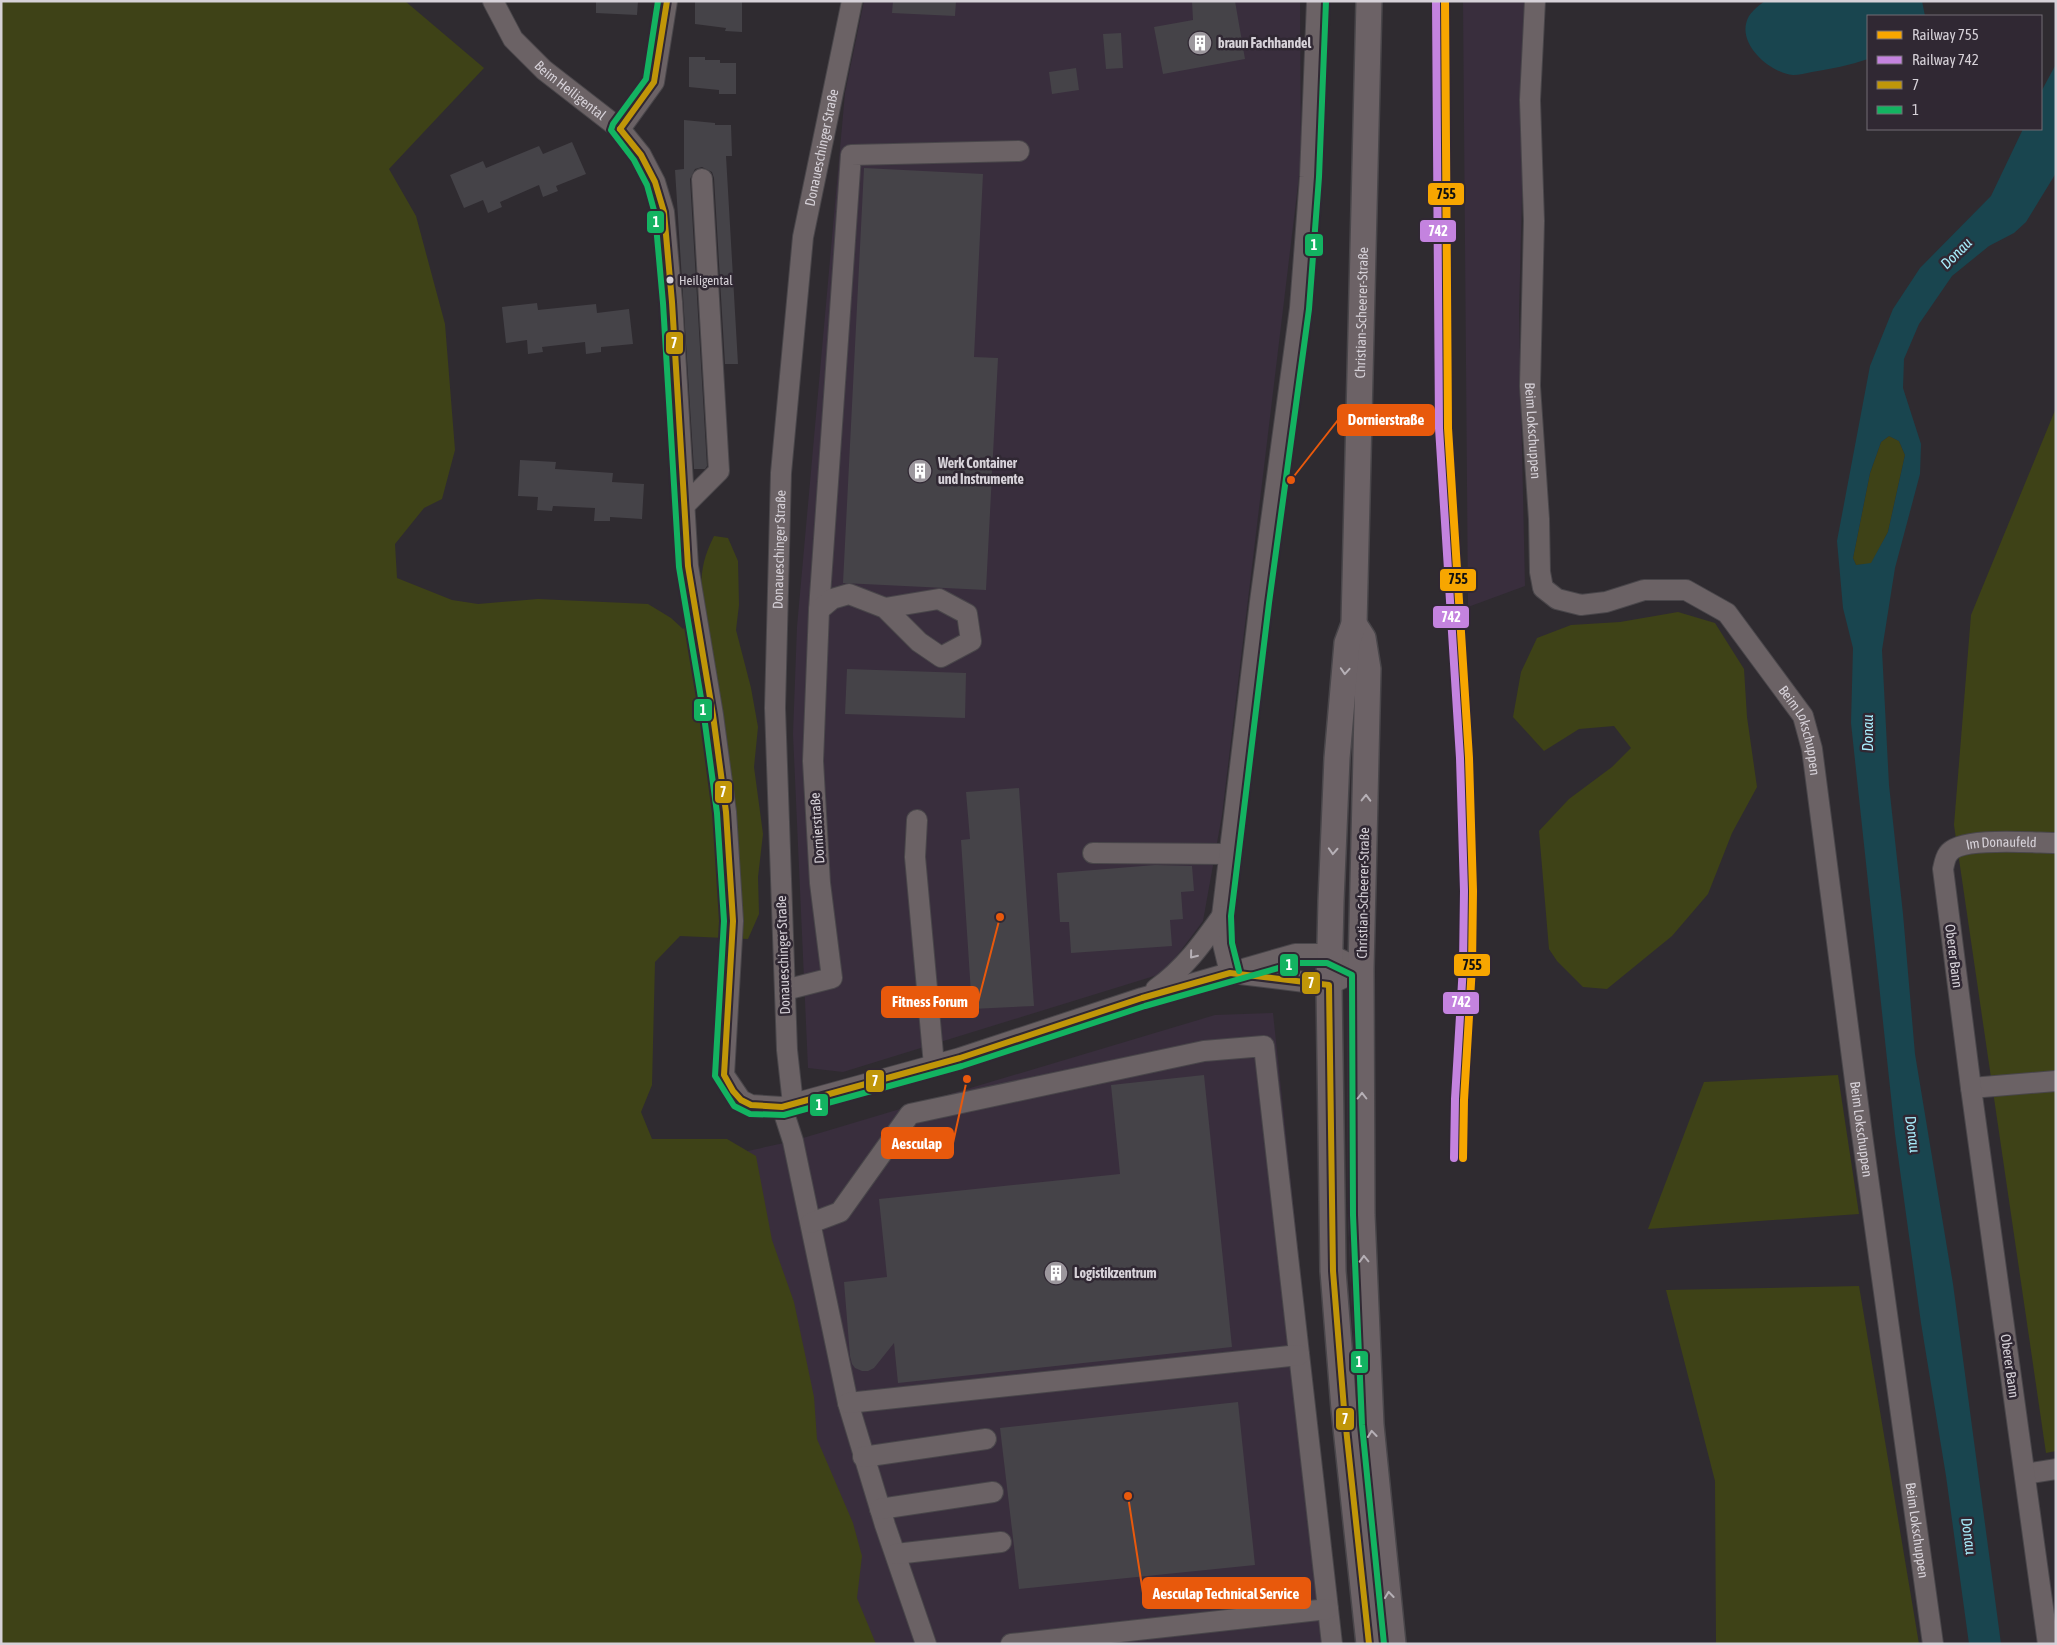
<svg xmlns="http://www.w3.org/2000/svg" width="2057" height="1645" font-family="'Asap Condensed',sans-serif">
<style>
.built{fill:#392e3d}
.green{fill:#3e4217}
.water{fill:#19454f;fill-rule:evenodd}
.building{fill:#454348}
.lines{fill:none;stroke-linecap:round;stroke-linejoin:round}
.minor-casing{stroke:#49464a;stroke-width:22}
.major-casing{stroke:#49464a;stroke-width:28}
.minor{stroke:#6b6265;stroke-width:20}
.major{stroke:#6c6266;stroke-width:25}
.bus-1-casing{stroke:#302833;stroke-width:10}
.bus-2-casing{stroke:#302833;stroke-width:10}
.bus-1{stroke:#c09608;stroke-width:6}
.bus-2{stroke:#13b361;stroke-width:6}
.rail-1-casing{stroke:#302833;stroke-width:11}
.rail-2-casing{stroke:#302833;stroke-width:11}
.rail-1{stroke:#f7a600;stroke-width:8}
.rail-2{stroke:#c483df;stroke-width:8}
.oneway{stroke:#b6b0b6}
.bus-dot{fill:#d6d1d8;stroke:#302833;stroke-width:2}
.labels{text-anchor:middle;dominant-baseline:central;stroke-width:5;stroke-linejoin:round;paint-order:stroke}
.bus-label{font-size:13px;fill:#d6d1d8;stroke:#302833;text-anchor:start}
.poi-label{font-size:14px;font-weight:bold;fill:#d6d1d8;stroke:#302833;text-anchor:start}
.street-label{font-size:14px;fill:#d6d1d8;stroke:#302833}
.water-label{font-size:15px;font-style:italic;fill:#a9eefd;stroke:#302833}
.leader{fill:none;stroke:#e8590c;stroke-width:2}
.callout-dot{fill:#e8590c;stroke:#302833;stroke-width:2}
.callout{fill:#e8590c;stroke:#e8590c;stroke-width:2}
.callout-label{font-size:15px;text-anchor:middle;font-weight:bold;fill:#fff}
.line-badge{stroke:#302833;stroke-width:2}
.badge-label{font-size:14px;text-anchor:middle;font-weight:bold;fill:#fff}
.pale-badge-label{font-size:14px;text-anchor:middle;font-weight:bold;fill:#111}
</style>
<rect width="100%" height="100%" fill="#2f2b30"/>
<g class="built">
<polygon points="864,1 1300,1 1301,160 1222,815 1203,921 1164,973 843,1072 808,1068 793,734 797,627 845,93"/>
<polygon points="1463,1 1527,1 1519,313 1525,586 1468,607"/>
<polygon points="1273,1013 1340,1644 843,1644 743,1152 793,1141 1215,1015"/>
</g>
<g class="green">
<path d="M1,1h404l79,67 -95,101 27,47 29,108 10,126 -13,49 -18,9 -29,36 2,34 55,22 26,4 60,-5 110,5 23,14 12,11 20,-18c-3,-31 -3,-47 11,-75l14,2 10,23 1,44 -3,25 15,58 7,39 -4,40 9,67 -5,43 1,37 -11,25 -68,-3 -25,26 -3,123 -11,27 11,27h75l29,17 16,84 22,62 11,52 9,43 3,42 36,84 9,33 -5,42 19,46h-875z"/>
<polygon points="2056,408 2056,1451 2046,1453 1954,825 1971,615"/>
<polygon points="1889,436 1899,441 1905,455 1888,532 1871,564 1856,565 1853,558 1870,473 1881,442"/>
<polygon points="1678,612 1715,623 1744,669 1747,717 1757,787 1732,833 1708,894 1672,936 1607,989 1583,987 1557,961 1549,949 1539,831 1569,799 1612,767 1631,748 1614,726 1579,729 1544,751 1513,717 1521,672 1537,638 1571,625 1620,622"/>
<polygon points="1838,1075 1859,1214 1648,1229 1704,1082"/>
<polygon points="1859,1286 1919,1644 1716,1644 1715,1481 1666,1290"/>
</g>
<g class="water">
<path d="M1765,1h157l3,15h-57v43c-18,6 -37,10 -56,13 -6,1 -13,3 -19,3 -22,-2 -52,-28 -47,-51 2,-11 11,-17 19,-23z"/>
<path d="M2056,64v109l-30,49 -12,11 -25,13 -37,30 -33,48 -15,35 -1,29 18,56 -1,30 -25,94 -13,82 7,135 14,129 12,140 38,230 48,360h-32l-23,-168 -25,-153 -26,-189 -44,-411 2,-75 -10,-40 -6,-67 33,-175 23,-57 27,-41 71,-72 32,-67h18v-37zM1889,436l10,5 6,14 -17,77 -17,31 -15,2 -3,-7 17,-85 11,-31z"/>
</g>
<g class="building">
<polygon points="596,1 638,1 637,15 596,13"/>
<polygon points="695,1 742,1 742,32 725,31 726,28 695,24"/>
<polygon points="893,1 956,1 955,16 892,13"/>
<polygon points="1192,1 1235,1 1245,59 1163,74 1154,27 1193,20"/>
<polygon points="1121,33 1123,68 1106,69 1103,34"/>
<polygon points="689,57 705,57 705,60 720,60 720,63 736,63 736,94 719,94 719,90 689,87"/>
<polygon points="1076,68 1079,90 1052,94 1049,72"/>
<polygon points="684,120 715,123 715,125 731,125 732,156 726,156 738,364 725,364 714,178 712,172 702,167 695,169 690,179 707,466 705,469 694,469 675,170 684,169"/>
<polygon points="572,142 586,174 556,186 558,191 543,197 539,185 500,202 502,207 488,213 483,200 464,208 450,175 483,161 486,168 539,146 543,154"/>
<polygon points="864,168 983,174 974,357 998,358 986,590 843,583"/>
<polygon points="537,303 538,310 596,304 597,313 629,309 633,344 601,347 601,352 586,354 585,342 542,347 543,352 528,354 527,340 506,343 502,307"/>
<polygon points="520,460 556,462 555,469 613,473 612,482 644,484 642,519 610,517 610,521 594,521 595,508 553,506 552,511 537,510 538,497 518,496"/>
<polygon points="847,669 966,673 965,718 845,714"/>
<polygon points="1019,788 1034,1006 972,1009 961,840 970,839 966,792"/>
<polygon points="1155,865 1192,866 1194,891 1181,892 1183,919 1170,920 1172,946 1071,953 1069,922 1060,922 1057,873"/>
<polygon points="1204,1075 1232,1347 898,1383 894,1343 874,1368 868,1371 862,1371 855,1368 852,1364 850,1356 844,1282 887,1277 879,1199 1120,1174 1111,1085"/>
<polygon points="1238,1402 1255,1565 1019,1589 1000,1428"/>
</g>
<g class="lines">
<g class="minor-casing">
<g id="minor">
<path id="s1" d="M493,1l20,38 31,31 76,59 21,26 14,27 9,30 8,90 16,264 25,149 13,97 7,109 -9,154 17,25 10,5 31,2 178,-49 182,-60 153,-44h34l32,15"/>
<path id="s2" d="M1535,1l-5,99 4,121 -4,165 9,133 1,53 3,16 14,11 24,6 25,-3 38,-12h42l41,23 76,103 9,33 49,378 72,517"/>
<polyline points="620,129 654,82 667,1"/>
<polyline points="684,506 719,471 702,179"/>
<polyline points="819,610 851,155 1019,151"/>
<polyline points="917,820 915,857 934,1065"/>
<polyline points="1093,853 1229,854"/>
<polyline points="1230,973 1223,944 1222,916 1260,602 1300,308 1310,177 1317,1"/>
<polyline points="1240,974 1329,985 1361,969"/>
<path d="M1156,989c28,-20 46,-45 66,-73"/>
<polyline points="785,990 832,978 820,883 813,761 819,610 832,599 849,594 885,608 919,642 941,657 971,641 967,614 939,599 885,608"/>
<polyline points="1971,1088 2056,1081"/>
<path id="s3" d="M793,1104l-6,-54 -12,-342 6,-235 22,-236 49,-236"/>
<polyline points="782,1107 793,1141 848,1403 885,1525 926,1644"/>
<polyline points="811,1223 840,1212 910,1114 1204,1051 1264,1046 1332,1644"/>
<polyline points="848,1403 1299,1355"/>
<polyline points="863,1457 986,1439"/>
<polyline points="2025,1474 2056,1469"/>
<polyline points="880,1509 993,1492"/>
<polyline points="896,1554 1001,1542"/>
<polyline points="1011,1644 1328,1609"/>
<path id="s4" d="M2048,1644l-77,-556 -28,-219c1,-4 2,-11 5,-15 11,-18 87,-11 108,-11"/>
</g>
</g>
<g class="major-casing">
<g id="major">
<polyline points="1354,624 1363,638 1368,669 1361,969 1362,1215 1371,1425 1393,1644"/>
<path id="s5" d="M1369,1644l-25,-235 -11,-138 -4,-286 2,-84 6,-143 10,-115 7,-19 15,-623"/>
</g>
</g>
<use href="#minor" class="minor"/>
<use href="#major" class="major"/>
<g class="bus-1-casing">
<g id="bus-1">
<polyline points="620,129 641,155 655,182 664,212 672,302 688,566 713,715 726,812 733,921 724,1075 733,1091 741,1100 751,1105 782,1107 960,1058 1142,998 1230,973 1329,985 1333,1271 1344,1409 1369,1644"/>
<polyline points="620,129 654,82 667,1"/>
</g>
</g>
<g class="bus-2-casing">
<g id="bus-2">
<polyline points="658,1 646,79 613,124 611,130 634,160 647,185 655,214 663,303 679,567 704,716 717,813 724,921 715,1076 734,1106 750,1114 784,1115 962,1066 1145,1006 1296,963 1327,963 1352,975 1353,1215 1362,1425 1384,1644"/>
<polyline points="1239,971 1232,943 1231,916 1269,603 1309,309 1319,177 1326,1"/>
</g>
</g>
<use href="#bus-1" class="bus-1"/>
<use href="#bus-2" class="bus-2"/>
<g class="rail-1-casing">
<polyline id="rail-1" points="1445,1 1448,428 1469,758 1473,891 1472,966 1464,1100 1463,1158"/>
</g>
<g class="rail-2-casing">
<polyline id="rail-2" points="1436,1 1439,428 1460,758 1464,891 1463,966 1455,1099 1454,1158"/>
</g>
<use href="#rail-1" class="rail-1"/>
<use href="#rail-2" class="rail-2"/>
</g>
<defs><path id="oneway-chevron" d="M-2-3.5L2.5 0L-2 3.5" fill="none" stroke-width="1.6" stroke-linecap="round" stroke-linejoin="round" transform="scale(1.25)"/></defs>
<g class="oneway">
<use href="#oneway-chevron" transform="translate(1345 671) rotate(94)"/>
<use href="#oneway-chevron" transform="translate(1366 798) rotate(-89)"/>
<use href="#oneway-chevron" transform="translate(1333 851) rotate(93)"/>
<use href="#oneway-chevron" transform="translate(1193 955) rotate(129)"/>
<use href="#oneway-chevron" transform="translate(1362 1096) rotate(-90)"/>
<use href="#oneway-chevron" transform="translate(1364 1259) rotate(-92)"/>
<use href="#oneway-chevron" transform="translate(1372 1434) rotate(-96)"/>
<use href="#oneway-chevron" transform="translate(1389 1595) rotate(-96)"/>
</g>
<defs>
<g id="building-disc" transform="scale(1.25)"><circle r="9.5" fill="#9c979d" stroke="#302833"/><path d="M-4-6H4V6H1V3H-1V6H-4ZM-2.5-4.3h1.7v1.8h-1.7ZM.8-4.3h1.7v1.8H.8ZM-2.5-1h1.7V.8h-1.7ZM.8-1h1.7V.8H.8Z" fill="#fff"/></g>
</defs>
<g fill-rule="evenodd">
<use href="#building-disc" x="1200" y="43"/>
<use href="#building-disc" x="920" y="471"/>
<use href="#building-disc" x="1056" y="1273"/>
</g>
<circle class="bus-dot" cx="670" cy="280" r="4.5"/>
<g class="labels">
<g class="bus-label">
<text x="679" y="280">Heiligental</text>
</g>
<g class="poi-label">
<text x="1218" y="43">braun Fachhandel</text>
<text x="938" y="463">Werk Container<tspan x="938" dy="16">und Instrumente</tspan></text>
<text x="1074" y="1273">Logistikzentrum</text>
</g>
<g class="street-label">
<text stroke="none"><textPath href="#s1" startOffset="120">Beim Heiligental</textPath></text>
<text stroke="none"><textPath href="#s3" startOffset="960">Donaueschinger Straße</textPath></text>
<text stroke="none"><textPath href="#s5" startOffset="1335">Christian-Scheerer-Straße</textPath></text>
<text stroke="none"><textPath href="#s2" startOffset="430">Beim Lokschuppen</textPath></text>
<text stroke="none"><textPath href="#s3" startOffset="555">Donaueschinger Straße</textPath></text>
<text stroke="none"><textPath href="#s2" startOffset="925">Beim Lokschuppen</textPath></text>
<text transform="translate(817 828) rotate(-94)">Dornierstraße</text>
<text stroke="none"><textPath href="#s4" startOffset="854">Im Donaufeld</textPath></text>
<text transform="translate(1363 893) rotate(-89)">Christian-Scheerer-Straße</text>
<text transform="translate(783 955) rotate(-92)">Donaueschinger Straße</text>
<text transform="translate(1954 956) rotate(83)">Oberer Bann</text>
<text stroke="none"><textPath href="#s2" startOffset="1330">Beim Lokschuppen</textPath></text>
<text transform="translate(2010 1366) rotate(82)">Oberer Bann</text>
<text stroke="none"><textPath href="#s2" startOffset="1735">Beim Lokschuppen</textPath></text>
</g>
<g class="water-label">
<text transform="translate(1956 253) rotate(-45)">Donau</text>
<text transform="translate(1867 733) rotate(-90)">Donau</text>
<text transform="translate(1913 1134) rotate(82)">Donau</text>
<text transform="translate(1969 1536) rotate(82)">Donau</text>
</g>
</g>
<path class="leader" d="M1291 480L1338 420M1000 917L978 1002M967 1079L953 1143M1128 1496L1143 1593"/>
<g class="callout-dot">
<circle cx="1291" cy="480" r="5"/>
<circle cx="1000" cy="917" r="5"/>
<circle cx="967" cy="1079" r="5"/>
<circle cx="1128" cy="1496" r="5"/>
</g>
<g class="callout">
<rect x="1338" y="405" width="96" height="30" rx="5"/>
<rect x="882" y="987" width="96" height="30" rx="5"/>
<rect x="882" y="1128" width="71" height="30" rx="5"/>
<rect x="1143" y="1578" width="167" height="30" rx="5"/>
</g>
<g class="callout-label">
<text x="1386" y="425">Dornierstraße</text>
<text x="930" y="1007">Fitness Forum</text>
<text x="917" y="1149">Aesculap</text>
<text x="1226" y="1599">Aesculap Technical Service</text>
</g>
<g class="line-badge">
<rect x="1427" y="182" width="38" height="24" rx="5" fill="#f7a600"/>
<rect x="646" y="210" width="19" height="24" rx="5" fill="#13b361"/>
<rect x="1419" y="219" width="38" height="24" rx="5" fill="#c483df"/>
<rect x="1304" y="233" width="20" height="24" rx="5" fill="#13b361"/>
<rect x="665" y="331" width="19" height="24" rx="5" fill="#c09608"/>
<rect x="1439" y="568" width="38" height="24" rx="5" fill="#f7a600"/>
<rect x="1432" y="605" width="38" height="24" rx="5" fill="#c483df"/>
<rect x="693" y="698" width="20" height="24" rx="5" fill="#13b361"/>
<rect x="714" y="780" width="19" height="24" rx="5" fill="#c09608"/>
<rect x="1279" y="953" width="20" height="24" rx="5" fill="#13b361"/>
<rect x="1453" y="953" width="38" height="24" rx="5" fill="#f7a600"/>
<rect x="1301" y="971" width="20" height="24" rx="5" fill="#c09608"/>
<rect x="1442" y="991" width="38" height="24" rx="5" fill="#c483df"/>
<rect x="865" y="1069" width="20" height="24" rx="5" fill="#c09608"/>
<rect x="809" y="1093" width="20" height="24" rx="5" fill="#13b361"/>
<rect x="1350" y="1350" width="19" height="24" rx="5" fill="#13b361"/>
<rect x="1335" y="1407" width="20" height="24" rx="5" fill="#c09608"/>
</g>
<g class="badge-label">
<text x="656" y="227">1</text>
<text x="1438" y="236">742</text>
<text x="1314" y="250">1</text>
<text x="674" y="348">7</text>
<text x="1451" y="622">742</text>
<text x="703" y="715">1</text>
<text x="723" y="797">7</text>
<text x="1289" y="970">1</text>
<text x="1311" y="988">7</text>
<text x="1461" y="1007">742</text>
<text x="875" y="1086">7</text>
<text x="819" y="1110">1</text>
<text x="1359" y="1367">1</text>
<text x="1345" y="1424">7</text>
</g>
<g class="pale-badge-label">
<text x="1446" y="199">755</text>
<text x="1458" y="584">755</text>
<text x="1472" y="970">755</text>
</g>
<rect width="2057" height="1645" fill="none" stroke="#d6d1d8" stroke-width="5"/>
<rect x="1867" y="15" width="175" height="115" fill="#302833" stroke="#726c75"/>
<rect x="1877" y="31" width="25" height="8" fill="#f7a600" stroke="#726c75"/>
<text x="1912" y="40" font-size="15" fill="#d6d1d8">Railway 755</text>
<rect x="1877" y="56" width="25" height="8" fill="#c483df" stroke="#726c75"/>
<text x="1912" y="65" font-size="15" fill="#d6d1d8">Railway 742</text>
<rect x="1877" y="81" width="25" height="8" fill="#c09608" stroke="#726c75"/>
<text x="1912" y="90" font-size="15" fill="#d6d1d8">7</text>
<rect x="1877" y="106" width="25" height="8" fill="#13b361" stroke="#726c75"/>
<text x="1912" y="115" font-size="15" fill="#d6d1d8">1</text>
</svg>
